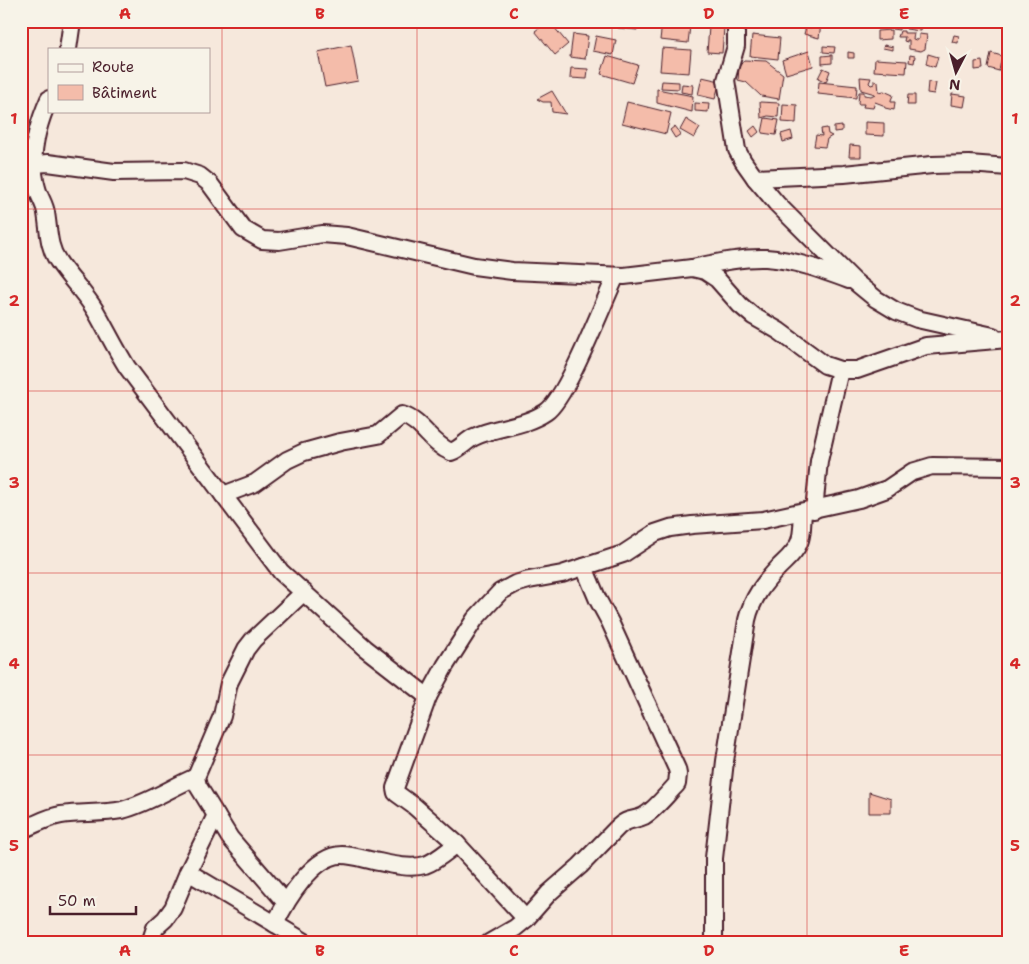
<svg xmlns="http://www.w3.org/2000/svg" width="1029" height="964" font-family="'Shantell Sans',sans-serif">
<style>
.building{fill:#f4bcaa;stroke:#4a1f2b}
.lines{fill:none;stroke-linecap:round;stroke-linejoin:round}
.minor-casing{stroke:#4a1f2b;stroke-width:20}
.minor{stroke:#f7f3e8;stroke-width:16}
.grid{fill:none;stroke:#d62828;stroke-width:1;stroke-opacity:0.55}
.neatline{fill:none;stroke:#d62828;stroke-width:2}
.grid-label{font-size:16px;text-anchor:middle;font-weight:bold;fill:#d62828}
</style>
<rect width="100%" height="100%" fill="#f6e8dc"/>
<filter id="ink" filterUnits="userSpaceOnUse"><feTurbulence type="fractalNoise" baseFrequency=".02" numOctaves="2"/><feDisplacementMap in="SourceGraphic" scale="10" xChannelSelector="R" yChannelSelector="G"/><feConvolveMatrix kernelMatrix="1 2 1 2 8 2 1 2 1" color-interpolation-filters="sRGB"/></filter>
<g filter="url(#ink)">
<g class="building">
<polygon points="549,21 568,44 555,55 535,31"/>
<polygon points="608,21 615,21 615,27 608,26"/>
<polygon points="619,21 638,21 637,30 618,28"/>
<polygon points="807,21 821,24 819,38 804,34 806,27 812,28 813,26 807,25"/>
<polygon points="662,23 690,26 688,43 660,40"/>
<polygon points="906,24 921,25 920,31 906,29"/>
<polygon points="892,25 899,26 899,30 892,29"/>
<polygon points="709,27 724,28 722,53 707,52"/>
<polygon points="891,30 891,39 877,40 877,31"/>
<polygon points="900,31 904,31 904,33 914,33 913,39 916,40 919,39 919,34 927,35 925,49 921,51 909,49 909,40 907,40 907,42 904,41 905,37 898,37"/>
<polygon points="573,34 588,36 585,59 570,57"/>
<polygon points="752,35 780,38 778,59 750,56"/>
<polygon points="954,35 959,36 958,43 952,42"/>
<polygon points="596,36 616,40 613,55 593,51"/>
<polygon points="351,45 358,81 325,87 318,52"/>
<polygon points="884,45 893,47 893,50 883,48"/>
<polygon points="823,46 835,47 834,53 823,52"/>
<polygon points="662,48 691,50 689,73 660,71"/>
<polygon points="809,51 813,66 786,74 782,60"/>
<polygon points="848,52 854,53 854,58 848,58"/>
<polygon points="991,53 1002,56 999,71 988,68"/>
<polygon points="928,54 938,57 935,67 926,64"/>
<polygon points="832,55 832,63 822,64 822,56"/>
<polygon points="910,55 915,56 914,63 909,62"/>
<polygon points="607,56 638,65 632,83 601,74"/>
<polygon points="875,59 907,61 906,73 874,71"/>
<polygon points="744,60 766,61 783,74 779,99 761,96 746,82 738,80 739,67"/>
<polygon points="982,61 983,69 975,70 975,62"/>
<polygon points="571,68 588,69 587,79 570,78"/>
<polygon points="823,68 830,71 826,82 818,78"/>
<polygon points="702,77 720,81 715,99 698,95"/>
<polygon points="860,77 871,78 869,83 871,85 874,84 874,80 878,82 879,92 884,91 893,95 891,100 891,102 895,102 894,110 885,108 883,105 875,102 873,108 863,107 864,104 858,104 859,92 864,92 864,95 871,96 875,94 861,90"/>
<polygon points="662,81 679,82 679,89 661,88"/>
<polygon points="819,82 857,86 856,98 818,94"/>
<polygon points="928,82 936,83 934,94 927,93"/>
<polygon points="682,84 693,85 692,94 681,92"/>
<polygon points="657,89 693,96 692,112 657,103"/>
<polygon points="552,91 566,114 552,112 551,102 543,102 537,99"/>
<polygon points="952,94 966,96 964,107 951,105"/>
<polygon points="908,95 915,95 915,105 907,105"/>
<polygon points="627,102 671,113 666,134 622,123"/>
<polygon points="760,102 779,103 778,117 768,116 761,118"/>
<polygon points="695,103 709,104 708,112 695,111"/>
<polygon points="783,104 797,105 796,123 782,122"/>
<polygon points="765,118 779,120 776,135 762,133"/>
<polygon points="686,119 700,128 694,138 680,130"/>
<polygon points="865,122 884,123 884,136 865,135"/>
<polygon points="675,126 681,134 675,138 670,130"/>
<polygon points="755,126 759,132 753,137 749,131"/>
<polygon points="842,126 842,131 834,132 834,127"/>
<polygon points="827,128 828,134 832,136 827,139 825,147 814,146 816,135 822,136 821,129"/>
<polygon points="791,131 793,139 783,142 781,134"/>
<polygon points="850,145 861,146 861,157 849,157"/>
<polygon points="869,792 891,799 891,813 869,813"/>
</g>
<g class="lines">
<g class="minor-casing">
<g id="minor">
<polyline points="736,21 736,46 726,80 737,150 743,161 755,178 777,204 854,281 876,299 896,311 917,319 993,336"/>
<polyline points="68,49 72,21"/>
<path d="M49,99c-12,27 -21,59 -12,89 2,9 8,16 9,25 3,17 2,34 12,48 11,17 26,31 37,49 11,19 20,38 32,57l154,205 84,76 63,49"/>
<polyline points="21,165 48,163 114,172 184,171 200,176 210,184 243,229 262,240 279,241 322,234 347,236 474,266 512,271 624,276 692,268 705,271 717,279 740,305 753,316 779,331 825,365 840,370 857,370 926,346 1008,339"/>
<polyline points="755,178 844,174 932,165 969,164 1008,167"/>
<path d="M692,268c24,-5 50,-11 74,-10 29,2 56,12 83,22"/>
<path d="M223,495l32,-12 32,-23 17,-8 36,-10 38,-7 24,-20c20,6 29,29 49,37 9,-3 15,-11 23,-15 23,-11 50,-10 72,-25 21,-14 57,-109 70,-136"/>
<polyline points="814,510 819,461 840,370"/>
<path d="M21,830c14,-5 26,-13 40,-15 20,-3 41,-1 61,-5 27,-7 50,-23 74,-33"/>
<polyline points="188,872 307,943"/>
<polyline points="286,903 230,838 198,786 196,777 222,716 229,683 246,649 253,640 304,592"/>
<polyline points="526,919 457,844 414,806 396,793 395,788 428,697 445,666 475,619 500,592 515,584 529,580 562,574 623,554 655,533 670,528 692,525 763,520 859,499 887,489 912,472 932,466 1008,467"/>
<path d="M275,924c11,-23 38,-69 67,-69 12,0 25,5 37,7 14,3 32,7 46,3 12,-4 22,-14 32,-21"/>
<polyline points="150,943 155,928 165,919 173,908 188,872 216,815"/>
<path d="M489,943l26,-15 11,-9 23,-26 31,-27 38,-39c9,-9 16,-6 26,-11 12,-7 23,-22 33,-32l1,-10 -1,-5 -67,-147 -12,-22 -14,-33"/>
<path d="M714,943v-85l11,-97 22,-141c5,-22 17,-37 32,-53 7,-7 16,-14 20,-24 4,-9 3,-21 4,-31"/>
</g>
</g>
<use href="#minor" class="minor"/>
</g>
</g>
<path class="grid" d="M222,21v922M417,21v922M612,21v922M807,21v922M21,209h987M21,391h987M21,573h987M21,755h987"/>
<rect width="1029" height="964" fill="none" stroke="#f7f3e8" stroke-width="55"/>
<rect x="48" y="48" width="162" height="65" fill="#f7f3e8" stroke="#b29e9c"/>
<rect x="58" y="64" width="25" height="8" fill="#f7f3e8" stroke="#b29e9c"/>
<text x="92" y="72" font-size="15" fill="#4a1f2b">Route</text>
<rect x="58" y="85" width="25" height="15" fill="#f4bcaa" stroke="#b29e9c"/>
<text x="92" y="98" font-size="15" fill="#4a1f2b">Bâtiment</text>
<g transform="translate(956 72) rotate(186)" stroke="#f7f3e8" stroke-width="4" paint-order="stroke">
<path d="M0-4L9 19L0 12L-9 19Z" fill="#4a1f2b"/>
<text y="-8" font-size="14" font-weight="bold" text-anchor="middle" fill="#4a1f2b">N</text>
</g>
<path d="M50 906v8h86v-8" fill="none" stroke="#4a1f2b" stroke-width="2.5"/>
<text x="58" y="906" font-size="15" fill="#4a1f2b" stroke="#f7f3e8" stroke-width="4" paint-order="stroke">50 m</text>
<rect x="28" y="28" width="974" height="908" class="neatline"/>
<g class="grid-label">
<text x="125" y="19">A</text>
<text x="320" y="19">B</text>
<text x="514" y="19">C</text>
<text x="709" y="19">D</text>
<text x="904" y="19">E</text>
<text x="14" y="124">1</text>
<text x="1015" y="124">1</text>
<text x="14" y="306">2</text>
<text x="1015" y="306">2</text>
<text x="14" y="488">3</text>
<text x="1015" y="488">3</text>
<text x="14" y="669">4</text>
<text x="1015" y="669">4</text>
<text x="14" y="851">5</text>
<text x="1015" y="851">5</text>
<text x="125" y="956">A</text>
<text x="320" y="956">B</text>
<text x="514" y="956">C</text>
<text x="709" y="956">D</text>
<text x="904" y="956">E</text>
</g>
</svg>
